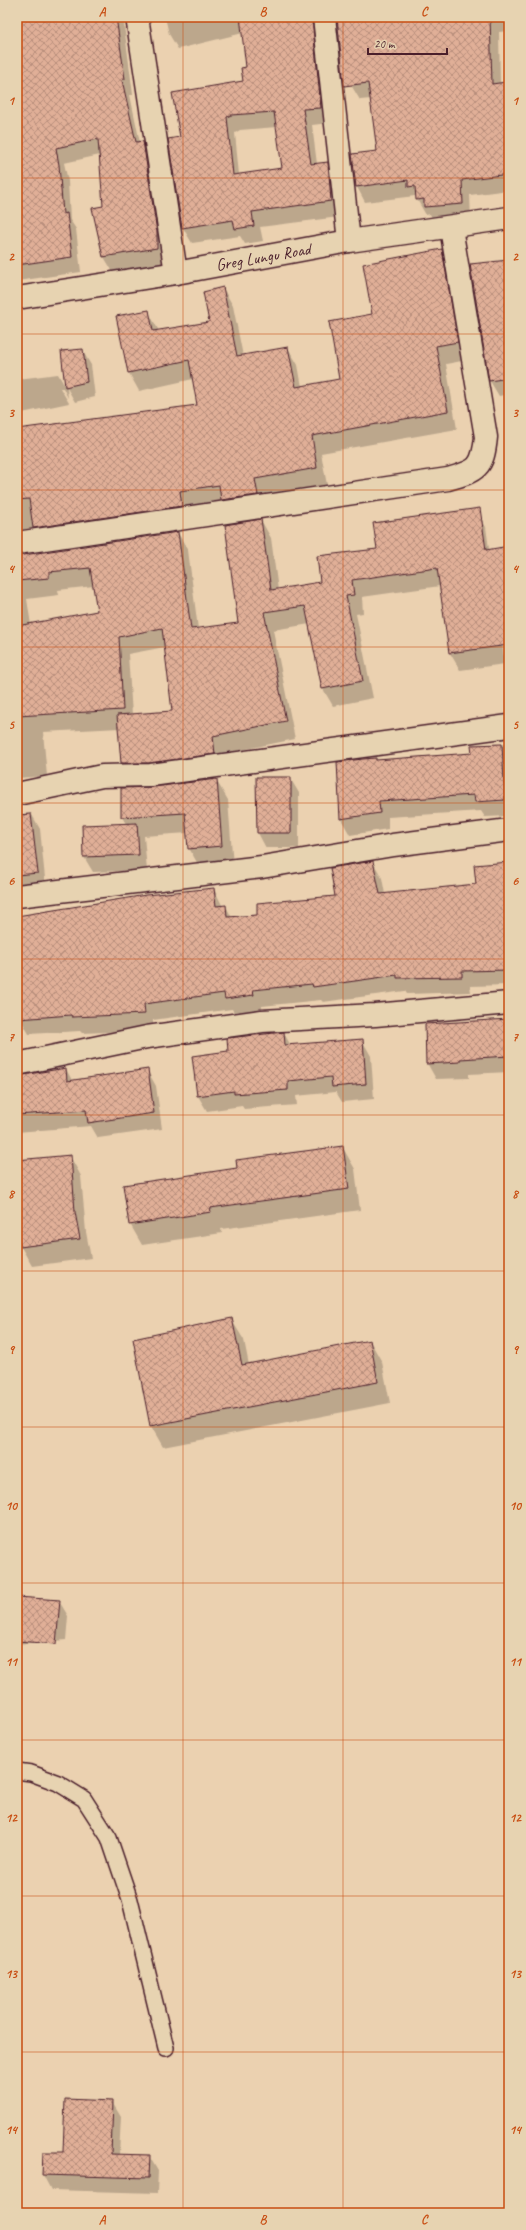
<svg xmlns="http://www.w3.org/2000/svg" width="526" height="2230" font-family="Caveat,sans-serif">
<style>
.shadow{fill:#0003;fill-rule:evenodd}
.building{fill:url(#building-cross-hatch);stroke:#4a1f2b;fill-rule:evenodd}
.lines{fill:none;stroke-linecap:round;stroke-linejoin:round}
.lane-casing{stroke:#4a1f2b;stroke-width:18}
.street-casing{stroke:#4a1f2b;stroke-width:25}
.secondary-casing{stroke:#4a1f2b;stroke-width:25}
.lane{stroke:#e7d3b1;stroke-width:15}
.street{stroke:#e7d3b1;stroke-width:22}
.secondary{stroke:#e7d3b1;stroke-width:22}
.grid{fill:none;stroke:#c84d12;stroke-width:1;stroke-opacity:0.55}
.labels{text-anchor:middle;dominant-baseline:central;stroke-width:4;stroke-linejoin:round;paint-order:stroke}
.street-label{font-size:17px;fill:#4a1f2b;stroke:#e7d3b1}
.neatline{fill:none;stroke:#c84d12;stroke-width:1.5}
.grid-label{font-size:13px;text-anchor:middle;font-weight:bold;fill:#c84d12}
</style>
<defs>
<pattern id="building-cross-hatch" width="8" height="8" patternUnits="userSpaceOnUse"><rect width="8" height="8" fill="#e0af97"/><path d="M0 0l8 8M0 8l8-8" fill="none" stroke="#b88e7b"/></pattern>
</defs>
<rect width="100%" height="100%" fill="#ebd1b0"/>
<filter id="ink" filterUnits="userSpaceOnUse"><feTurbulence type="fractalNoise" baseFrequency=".025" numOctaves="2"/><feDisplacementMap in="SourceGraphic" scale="8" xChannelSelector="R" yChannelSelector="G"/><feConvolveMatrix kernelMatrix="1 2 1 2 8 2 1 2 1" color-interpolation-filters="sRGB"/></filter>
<g filter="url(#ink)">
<g class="shadow">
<polygon points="17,17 123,17 133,95 130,95 140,143 143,143 152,158 165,264 113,272 104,257 93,209 104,206 100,155 64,163 68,181 70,220 76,229 81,272 17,281"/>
<path d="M165,17h148l10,46 6,60 -17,2 5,39 10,-1 9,15 3,39 -79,10 3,14 -18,3 -5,-8 -48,7 -9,-15 -14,-89 12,-1 63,-56 3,-14 -4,-35 -65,16 -9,-15zM277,127l6,42 -44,6 -4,-42 5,-3z"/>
<polygon points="344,17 509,17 507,31 499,32 500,84 506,84 509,89 509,190 470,195 471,220 434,222 430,214 426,215 415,196 365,202 357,187 378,151 371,99 360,100 351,85"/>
<polygon points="441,250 451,268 467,360 446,364 457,429 321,453 327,485 265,497 17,532 17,430 198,406 193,379 139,391 129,373 117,317 148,311 159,331 210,323 223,288 233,306 243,356 288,348 298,365 302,387 340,380 374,315"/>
<polygon points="509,261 509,420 506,416 504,395 499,396 490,381"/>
<polygon points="82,350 91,365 95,397 75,402 67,388 68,398 63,388 60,388 69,403 17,414 17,371 18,379 58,374 66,388 62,352"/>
<path d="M476,510l10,17 19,137 -45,6 -10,-17 -10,-67 -78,11 1,16 -7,1 17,84 -40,8 -10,-17 -13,-65 -37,6 22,109 -72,15 1,17 -92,9 -10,-17 -2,-35 -77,4 4,44 -30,2v-222l161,-23 10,17 10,79 42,-5 21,-104 10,18 7,52 43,-7 57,-33zM94,586l4,26 -67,13 -4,-26 32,-4 -1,-5zM165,647l8,65 -41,3 -4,-61z"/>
<polygon points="509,744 509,816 485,817 481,811 388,817 388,829 350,835 341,819 338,763 473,754 473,746"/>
<polygon points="290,778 299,793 299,848 266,848 258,833"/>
<polygon points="216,780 228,800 233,866 200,868 189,848 188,833 144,836 147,870 93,872 84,857 83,826 126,824 122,817 122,789 153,788"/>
<polygon points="31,813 40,829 46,888 17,892 17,815"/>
<polygon points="373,862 382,878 385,894 477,884 509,863 509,985 470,986 471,992 407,994 405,991 323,1002 321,1000 262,1006 262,1010 235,1014 232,1009 153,1020 153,1030 82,1033 80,1031 29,1034 20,1018 17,994 17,917 214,889 223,907 226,906 232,918 258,916 337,897"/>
<polygon points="509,1020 509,1072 469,1074 469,1078 436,1079 427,1063"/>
<polygon points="284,1033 291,1046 362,1040 371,1056 374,1099 342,1102 336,1092 296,1096 297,1105 244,1109 242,1106 207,1111 198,1096 193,1057 229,1052"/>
<polygon points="66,1069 73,1082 147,1070 156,1086 162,1129 98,1138 91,1126 17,1132 17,1077"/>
<polygon points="343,1148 355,1169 360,1210 221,1229 222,1233 142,1245 130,1224 238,1169"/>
<polygon points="70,1156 81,1176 86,1232 91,1258 32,1266 21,1247 17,1230 17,1161"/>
<polygon points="231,1319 244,1340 249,1365 370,1341 382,1362 390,1403 163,1447 151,1426"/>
<polygon points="17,1598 59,1601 68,1616 66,1640 17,1644"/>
<polygon points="112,2102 121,2117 119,2155 149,2156 158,2171 157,2193 51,2190 43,2175 44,2153 64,2153"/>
</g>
<g class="building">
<polygon points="17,17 116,17 125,79 122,80 136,142 143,141 157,232 157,248 103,257 92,208 103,206 98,139 56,148 59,165 63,214 67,213 72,257 17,265"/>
<path d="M240,17h72l9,91 -18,1 8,55 17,-2 3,39 -79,11 2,14 -19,3 -2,-9 -51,8 -14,-89 12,-2 -8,-44 71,-12 -2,-13 5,-1zM274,112l8,56 -49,7 -6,-58 4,-2z"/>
<polygon points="337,17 490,17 492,84 506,82 509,109 509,174 462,180 463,204 424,207 424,199 416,200 415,186 408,187 408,180 356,187 352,154 377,151 368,83 344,86"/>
<polygon points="442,249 458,342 436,346 448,411 312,436 317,468 255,479 258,495 221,500 219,485 180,491 182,506 33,528 29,499 17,500 17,429 197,405 189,360 128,373 116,316 149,310 153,331 209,322 203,292 223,287 237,356 288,347 296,387 339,379 329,322 372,314 363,264"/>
<polygon points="509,260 509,378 489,381 470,264"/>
<polygon points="83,349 87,382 65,387 61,351"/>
<polygon points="480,508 486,550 509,546 509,645 449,653 437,568 352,580 354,595 346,596 363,681 322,689 305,606 264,612 286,721 213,736 215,754 150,763 121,763 117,715 172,711 162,628 119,637 123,710 17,716 17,626 97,611 90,568 49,572 49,578 17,581 17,556 178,532 191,629 238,623 225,525 261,519 271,590 320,582 317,556 377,549 373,523"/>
<polygon points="502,744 505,800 475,802 474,795 379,801 380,813 340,819 337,762 363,759 376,758 376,760 472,753 471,745"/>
<polygon points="256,777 291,777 291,833 257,833"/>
<polygon points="217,779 222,846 188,849 185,813 121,817 121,788 153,787"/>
<polygon points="31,814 38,873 17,875 17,815"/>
<polygon points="137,823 139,855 83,857 82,825"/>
<polygon points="373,861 380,894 476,884 474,865 509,862 509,970 462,971 462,977 397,978 397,975 313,987 312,984 253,990 254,995 225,999 224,993 144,1004 145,1014 72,1017 71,1015 19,1019 17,916 146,895 214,888 216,906 226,905 227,917 257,915 257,903 335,896 330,868"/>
<polygon points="509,1019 509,1056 460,1059 460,1062 426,1064 425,1024"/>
<polygon points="284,1032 285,1045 363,1039 366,1084 332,1087 331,1077 288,1081 288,1090 234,1094 234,1091 197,1096 192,1056 228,1051 227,1038"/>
<polygon points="66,1068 67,1081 148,1069 154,1113 88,1123 86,1110 17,1115 17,1076"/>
<polygon points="343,1146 349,1189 210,1208 211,1212 129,1225 123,1185 237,1168 236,1160"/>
<polygon points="71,1155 75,1212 80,1239 20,1247 17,1228 17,1160"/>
<polygon points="232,1318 242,1365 370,1340 378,1382 150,1426 133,1339"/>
<polygon points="17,1597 60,1600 56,1644 17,1641"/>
<polygon points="65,2099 113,2101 111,2154 150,2155 149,2178 42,2175 43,2152 63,2152"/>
</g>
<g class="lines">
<g class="lane-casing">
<polyline id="lane" points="17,1771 31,1773 58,1783 84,1799 109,1838 130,1900 166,2048"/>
</g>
<g class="street-casing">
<g id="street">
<polyline points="137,17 176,273"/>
<polyline points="324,17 349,241"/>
<path d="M17,543l431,-64c29,-8 35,-11 38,-42l-35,-209"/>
<polyline points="17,794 102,776 151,775 509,726"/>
<polyline points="17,896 262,867 393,845 509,830"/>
<polyline points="17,1064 147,1037 262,1021 375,1015 509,1003"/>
</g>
</g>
<g class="secondary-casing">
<polyline id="secondary" points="17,298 176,273 349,241 509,218"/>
</g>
<use href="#lane" class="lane"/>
<use href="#street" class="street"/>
<use href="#secondary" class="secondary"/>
</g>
</g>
<path class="grid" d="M183,17v2196M343,17v2196M17,178h492M17,334h492M17,490h492M17,647h492M17,803h492M17,959h492M17,1115h492M17,1271h492M17,1427h492M17,1583h492M17,1740h492M17,1896h492M17,2052h492"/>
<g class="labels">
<g class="street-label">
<text transform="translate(263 257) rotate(-10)">Greg Lungu Road</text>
</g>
</g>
<rect width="526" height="2230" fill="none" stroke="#e7d3b1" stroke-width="44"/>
<path d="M368 48v6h79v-6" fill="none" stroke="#4a1f2b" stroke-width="2"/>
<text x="374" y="48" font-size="12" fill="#4a1f2b" stroke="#e7d3b1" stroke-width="3" paint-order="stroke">20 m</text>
<rect x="22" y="22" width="482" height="2186" class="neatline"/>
<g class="grid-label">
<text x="102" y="16">A</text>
<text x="263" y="16">B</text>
<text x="424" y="16">C</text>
<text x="11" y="105">1</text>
<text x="515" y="105">1</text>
<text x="11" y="261">2</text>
<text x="515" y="261">2</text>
<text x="11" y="417">3</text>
<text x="515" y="417">3</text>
<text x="11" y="573">4</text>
<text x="515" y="573">4</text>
<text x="11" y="729">5</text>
<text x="515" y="729">5</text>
<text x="11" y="885">6</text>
<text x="515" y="885">6</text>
<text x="11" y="1041">7</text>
<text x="515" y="1041">7</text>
<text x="11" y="1198">8</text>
<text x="515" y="1198">8</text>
<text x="11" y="1354">9</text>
<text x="515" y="1354">9</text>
<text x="11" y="1510">10</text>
<text x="515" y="1510">10</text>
<text x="11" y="1666">11</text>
<text x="515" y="1666">11</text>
<text x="11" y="1822">12</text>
<text x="515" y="1822">12</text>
<text x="11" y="1978">13</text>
<text x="515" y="1978">13</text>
<text x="11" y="2134">14</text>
<text x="515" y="2134">14</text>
<text x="102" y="2224">A</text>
<text x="263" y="2224">B</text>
<text x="424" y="2224">C</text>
</g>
</svg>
